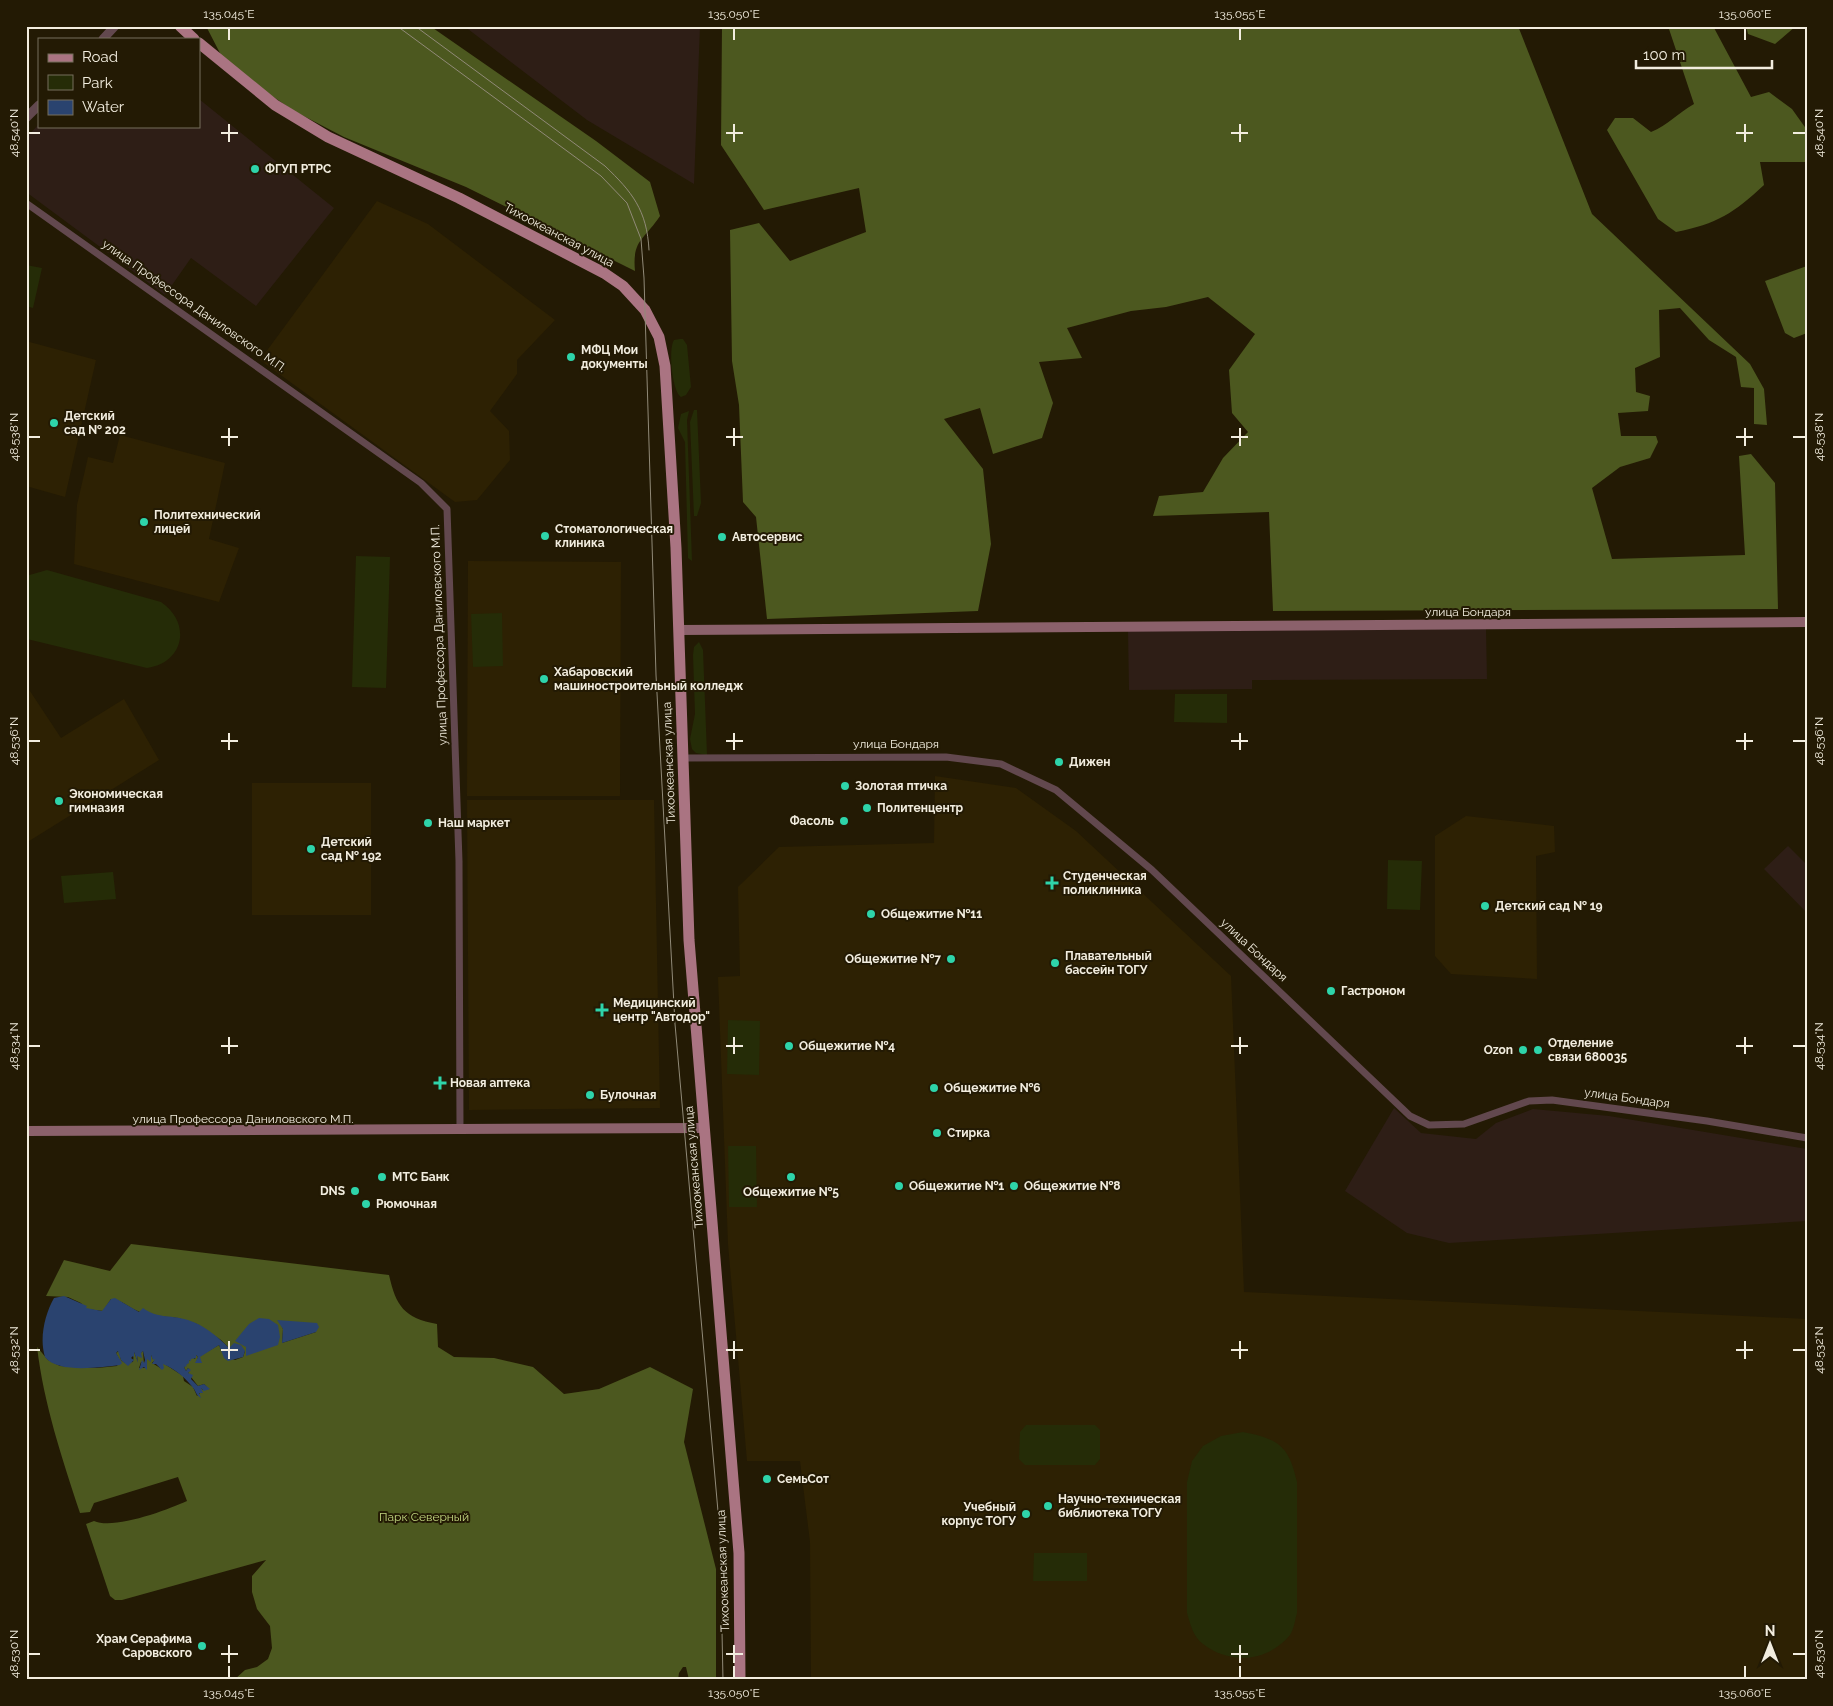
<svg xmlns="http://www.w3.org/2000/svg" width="1833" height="1706" font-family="Raleway,sans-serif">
<rect width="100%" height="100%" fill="#231a04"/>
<path fill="#2e1e16" d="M464 26H700L694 184 587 120Z
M199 99 334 208 256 306 191 258 165 295 26 192V138L39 124V126H199Z
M1486 629 1487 679 1252 680V689L1129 690 1128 631Z
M1788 846 1807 865V913L1764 869Z
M1394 1108 1421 1133 1476 1139 1496 1123 1533 1109 1609 1116 1807 1149V1221L1449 1243 1407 1233 1345 1191Z"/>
<path fill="#2d2103" d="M377 201 428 224 555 320 517 360V374L490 411 509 431 510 460 477 500 455 502 260 360Z
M26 341 96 360 65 497 26 486Z
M120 435 225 463 209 539 239 548 219 602 74 564 77 505 88 457 113 463Z
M468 561 621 562 620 796H467Z
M26 685 61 738 124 699 159 760 26 843Z
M935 776 1016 788 1076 831 1231 976 1244 1292 1807 1319V1680H811L810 1542 800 1461H747L728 1244 718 977 740 976 738 887 779 847 934 843Z
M252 783H371V915H252Z
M467 800H654L660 1108 469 1110Z
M1466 816 1554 826 1555 852 1536 856 1537 979 1451 974 1435 956V836Z"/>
<path fill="#252c07" d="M26 265 42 268 33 308 26 306Z
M680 339H683L687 345 691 387 686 395 681 397C672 391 668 349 674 340Z
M694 410H697L701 503 697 516H694L690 422Z
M689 411 687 420 692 561 688 558 685 442 678 428 681 414Z
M356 556 390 557 386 688 352 687Z
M47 570 161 602C192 623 184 663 147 668L27 639 26 576Z
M502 613 503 666 473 667 471 614Z
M699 642 703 650 707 755 696 753 692 749 690 739 695 714 693 655 694 647Z
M1175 694H1227V723L1174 722Z
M1388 860 1422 861 1420 910 1387 909Z
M113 872 116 899 64 903 61 876Z
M728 1020 760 1021 759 1075 727 1074Z
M728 1146H756L757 1207H729Z
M1026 1425H1095L1100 1430V1459L1095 1465H1025L1019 1459 1020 1432Z
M1243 1432C1279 1439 1289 1446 1297 1482V1613C1295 1620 1294 1629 1290 1635 1268 1662 1230 1665 1203 1644 1193 1637 1190 1623 1187 1613V1482L1192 1461 1203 1446 1221 1436Z
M1034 1553H1087V1581H1033Z"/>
<path fill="#4c581f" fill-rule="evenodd" d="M209 26H430L596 141 650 182 660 216C644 240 632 240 635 271L466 187 344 137 294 111 252 82 222 57 207 28Z
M722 26H1518L1592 214 1750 364 1764 389 1767 425 1754 424V388L1741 387 1736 357 1709 340 1680 308 1659 310 1660 357 1635 368 1636 392 1650 396 1648 411 1618 413 1621 436H1656L1658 442 1650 458 1620 467 1592 488 1612 559 1745 555 1739 456 1751 454 1775 483 1778 609 1273 611 1269 512 1153 516 1159 496 1203 492 1223 458 1248 432 1232 413 1229 370 1255 334 1208 297 1166 307 1131 311 1067 328 1082 358 1039 362 1053 403 1042 438 993 454 980 408 944 419 983 469 991 544 978 611 767 619 756 517 743 502 739 405 732 361 730 230 759 223 790 261 866 232 859 188 764 210 721 145Z
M1668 26H1713L1751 97 1769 92 1792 109 1807 130V162H1760L1764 185C1734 213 1717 224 1676 232L1658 219 1607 130 1615 118H1633L1651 132C1668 125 1678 113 1694 104Z
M1746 26H1796L1775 44 1748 34Z
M1807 266V333L1794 338 1785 333 1765 281Z
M131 1244 389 1275C396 1306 404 1318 437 1324L438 1347 454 1357 494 1358 533 1367 564 1394 599 1389 650 1367 693 1389 684 1442 716 1569V1680H689L686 1667H683L679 1673 678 1680H234L245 1670 257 1667 268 1659 272 1648 270 1626 257 1609 252 1592V1576L266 1560 122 1600H115L110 1596 86 1524 94 1521C114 1530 167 1510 187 1501L178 1477 94 1503 90 1512 80 1513C62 1458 44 1405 37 1347L48 1360 60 1366 97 1368 117 1366 120 1361 116 1353 119 1351 121 1360 125 1363 133 1362 134 1352 138 1362 137 1356 143 1351 144 1364 141 1362 139 1368H146L147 1357 151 1355 153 1359H156L152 1363 162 1369 163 1363 183 1376 184 1381 193 1387 197 1396 201 1392V1388L203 1390 207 1387 204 1384 198 1386 188 1373 190 1370 188 1368 186 1371 184 1367 192 1357 195 1359 196 1355 198 1357 196 1363 200 1362V1356L219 1345 224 1356 235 1360 243 1357 245 1351 229 1348 221 1340 197 1324 178 1318 157 1316 143 1310 140 1312C129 1308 123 1300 111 1299L103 1311 86 1309 81 1303 68 1297 46 1296 64 1260 110 1271ZM280 1322 316 1332 282 1343 283 1329Z"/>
<path fill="#2a436f" d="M64 1296 87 1306 86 1308 102 1311 111 1299 115 1298 139 1312 143 1308C159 1319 167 1314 188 1320 204 1325 217 1336 229 1348L234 1343 241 1345 245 1351 243 1357 228 1361 224 1358 219 1345 200 1357 202 1363H195L198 1357 196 1355V1358L191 1359V1361L189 1360V1363L186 1365 187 1366 184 1367 186 1371 188 1368 191 1370 188 1373 193 1375 191 1379 198 1386 204 1384 210 1389 204 1391 201 1388 203 1393H199L201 1398C196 1395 196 1392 194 1389 186 1378 175 1369 163 1364L164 1368 162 1370 156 1364H152L155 1359 153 1360 151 1355V1362L147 1359V1370L144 1367 139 1370 142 1360 144 1363 145 1360 143 1351 141 1353 142 1358 137 1356 138 1363 134 1352V1358L133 1356 131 1358 134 1360 128 1366 121 1360 118 1351 116 1353 122 1363 120 1365C101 1367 58 1374 45 1357 39 1338 45 1314 54 1298Z
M259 1318 269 1319 278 1325 280 1337 278 1345 246 1356V1347L235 1341 249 1324Z
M277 1320 317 1323 319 1327 316 1332 282 1343 283 1329Z"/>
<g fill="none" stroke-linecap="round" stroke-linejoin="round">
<path stroke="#62484e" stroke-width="7" d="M26 203 421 483 447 509 459 861 460 1130
M683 758 946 757 1001 764 1056 790 1152 870 1410 1116 1429 1125 1464 1124 1529 1101 1552 1100 1707 1121 1807 1138"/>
<path stroke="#62484e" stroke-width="9" d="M103 39 115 26
M26 118 39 105"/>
<path stroke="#8b616b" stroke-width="10" d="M679 630 1807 622
M26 1131 704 1128"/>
<path stroke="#aa7482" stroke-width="11" d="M180 26 194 39
M199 43 275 105 328 137 459 198 604 273 623 286 645 310 659 337 665 366 676 548 689 940 739 1553 740 1680"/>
<path stroke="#918a78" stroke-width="1" d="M397 26 601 176 627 203 641 239 644 278 656 675 675 1024 720 1534 723 1680
M415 26 605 166C632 192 647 210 649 250"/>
</g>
<path fill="none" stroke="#f2eddf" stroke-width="2" d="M229 28V40M734 28V40M1240 28V40M1745 28V40M229 124V142M734 124V142M1240 124V142M1745 124V142M28 133H40M221 133H238M726 133H743M1231 133H1248M1736 133H1753M1793 133H1806M229 428V446M734 428V446M1240 428V446M1745 428V446M28 437H40M221 437H238M726 437H743M1231 437H1248M1736 437H1753M1793 437H1806M229 733V750M734 733V750M1240 733V750M1745 733V750M28 741H40M221 741H238M726 741H743M1231 741H1248M1736 741H1753M1793 741H1806M229 1037V1054M734 1037V1054M1240 1037V1054M1745 1037V1054M28 1046H40M221 1046H238M726 1046H743M1231 1046H1248M1736 1046H1753M1793 1046H1806M229 1341V1359M734 1341V1359M1240 1341V1359M1745 1341V1359M28 1350H40M221 1350H238M726 1350H743M1231 1350H1248M1736 1350H1753M1793 1350H1806M229 1645V1663M734 1645V1663M1240 1645V1663M28 1654H40M221 1654H238M726 1654H743M1231 1654H1248M1793 1654H1806M229 1666V1678M734 1666V1678M1240 1666V1678M1745 1666V1678"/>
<g fill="#2ed4aa" stroke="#231a04" stroke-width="2">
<circle cx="255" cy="169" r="5"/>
<circle cx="571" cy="357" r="5"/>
<circle cx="54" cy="423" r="5"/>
<circle cx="144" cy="522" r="5"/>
<circle cx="545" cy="536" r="5"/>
<circle cx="722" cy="537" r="5"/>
<circle cx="544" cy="679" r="5"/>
<circle cx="1059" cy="762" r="5"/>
<circle cx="845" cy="786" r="5"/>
<circle cx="59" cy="801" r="5"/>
<circle cx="867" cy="808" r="5"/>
<circle cx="844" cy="821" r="5"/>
<circle cx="428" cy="823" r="5"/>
<circle cx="311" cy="849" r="5"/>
<path d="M1049.5 875.5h5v5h5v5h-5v5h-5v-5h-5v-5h5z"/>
<circle cx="1485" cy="906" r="5"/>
<circle cx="871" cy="914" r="5"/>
<circle cx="951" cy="959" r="5"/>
<circle cx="1055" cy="963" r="5"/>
<circle cx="1331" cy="991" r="5"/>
<path d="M599.5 1002.5h5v5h5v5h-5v5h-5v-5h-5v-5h5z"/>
<circle cx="789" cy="1046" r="5"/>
<circle cx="1523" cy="1050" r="5"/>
<circle cx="1538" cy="1050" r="5"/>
<path d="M437.5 1075.5h5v5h5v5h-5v5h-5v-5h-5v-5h5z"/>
<circle cx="934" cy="1088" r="5"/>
<circle cx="590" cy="1095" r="5"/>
<circle cx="937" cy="1133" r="5"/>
<circle cx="382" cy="1177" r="5"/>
<circle cx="791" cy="1177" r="5"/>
<circle cx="899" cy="1186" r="5"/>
<circle cx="1014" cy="1186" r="5"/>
<circle cx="355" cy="1191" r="5"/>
<circle cx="366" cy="1204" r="5"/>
<circle cx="767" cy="1479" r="5"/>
<circle cx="1048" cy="1506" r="5"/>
<circle cx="1026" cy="1514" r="5"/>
<circle cx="202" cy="1646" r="5"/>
</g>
<g text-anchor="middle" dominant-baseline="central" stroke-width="4" stroke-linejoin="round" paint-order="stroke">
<g font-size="12" font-weight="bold" fill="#f2eddf" stroke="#231a04" text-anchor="start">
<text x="265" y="169">ФГУП РТРС</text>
<text x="581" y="350">МФЦ Мои<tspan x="581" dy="14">документы</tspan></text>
<text x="64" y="416">Детский<tspan x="64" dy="14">сад № 202</tspan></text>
<text x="154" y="515">Политехнический<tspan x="154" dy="14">лицей</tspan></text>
<text x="555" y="529">Стоматологическая<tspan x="555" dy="14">клиника</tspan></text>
<text x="732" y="537">Автосервис</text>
<text x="554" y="672">Хабаровский<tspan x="554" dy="14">машиностроительный колледж</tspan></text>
<text x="1069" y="762">Дижен</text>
<text x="855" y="786">Золотая птичка</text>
<text x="69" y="794">Экономическая<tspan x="69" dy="14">гимназия</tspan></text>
<text x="877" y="808">Политенцентр</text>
<text x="834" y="821" text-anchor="end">Фасоль</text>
<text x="438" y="823">Наш маркет</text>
<text x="321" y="842">Детский<tspan x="321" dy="14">сад № 192</tspan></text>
<text x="1063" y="876">Студенческая<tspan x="1063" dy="14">поликлиника</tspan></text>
<text x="1495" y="906">Детский сад № 19</text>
<text x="881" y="914">Общежитие №11</text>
<text x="1065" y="956">Плавательный<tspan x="1065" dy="14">бассейн ТОГУ</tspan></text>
<text x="941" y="959" text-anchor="end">Общежитие №7</text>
<text x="1341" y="991">Гастроном</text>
<text x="613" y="1003">Медицинский<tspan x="613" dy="14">центр "Автодор"</tspan></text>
<text x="1548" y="1043">Отделение<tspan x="1548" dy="14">связи 680035</tspan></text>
<text x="799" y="1046">Общежитие №4</text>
<text x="1513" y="1050" text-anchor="end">Ozon</text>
<text x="450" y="1083">Новая аптека</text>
<text x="944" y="1088">Общежитие №6</text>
<text x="600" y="1095">Булочная</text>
<text x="947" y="1133">Стирка</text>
<text x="392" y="1177">МТС Банк</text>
<text x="909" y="1186">Общежитие №1</text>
<text x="1024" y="1186">Общежитие №8</text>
<text x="345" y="1191" text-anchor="end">DNS</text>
<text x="791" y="1192" text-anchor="middle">Общежитие №5</text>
<text x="376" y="1204">Рюмочная</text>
<text x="777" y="1479">СемьСот</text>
<text x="1058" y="1499">Научно-техническая<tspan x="1058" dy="14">библиотека ТОГУ</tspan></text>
<text x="1016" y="1507" text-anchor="end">Учебный<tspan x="1016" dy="14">корпус ТОГУ</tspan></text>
<text x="192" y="1639" text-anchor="end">Храм Серафима<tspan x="192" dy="14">Саровского</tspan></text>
</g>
<g font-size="12" fill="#f2eddf" stroke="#231a04">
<text transform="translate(559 235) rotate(28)">Тихоокеанская улица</text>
<text transform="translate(194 306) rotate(35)">улица Профессора Даниловского М.П.</text>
<text x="1468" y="612">улица Бондаря</text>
<text transform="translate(439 635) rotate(-92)">улица Профессора Даниловского М.П.</text>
<text x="896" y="744">улица Бондаря</text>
<text transform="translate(669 763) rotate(-92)">Тихоокеанская улица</text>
<text transform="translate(1254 950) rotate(43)">улица Бондаря</text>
<text transform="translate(1627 1098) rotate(8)">улица Бондаря</text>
<text x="243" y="1119">улица Профессора Даниловского М.П.</text>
<text transform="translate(694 1167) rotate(-95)">Тихоокеанская улица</text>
<text transform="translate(723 1571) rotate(-92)">Тихоокеанская улица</text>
</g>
<g font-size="12" fill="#c3d781" stroke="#231a04">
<text x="424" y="1517">Парк Северный</text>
</g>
</g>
<rect width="1833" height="1706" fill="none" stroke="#231a04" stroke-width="55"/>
<rect x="38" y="38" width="162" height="90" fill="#231a04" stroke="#766e5c"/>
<rect x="48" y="54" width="25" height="8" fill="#aa7482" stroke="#766e5c"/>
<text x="82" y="62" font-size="15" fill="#f2eddf">Road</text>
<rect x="48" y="75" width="25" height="15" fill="#252c07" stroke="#766e5c"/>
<text x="82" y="88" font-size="15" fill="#f2eddf">Park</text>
<rect x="48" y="100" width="25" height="15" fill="#2a436f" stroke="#766e5c"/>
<text x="82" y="112" font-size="15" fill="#f2eddf">Water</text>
<g transform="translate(1770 1644)" stroke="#231a04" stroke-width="4" paint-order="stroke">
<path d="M0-4L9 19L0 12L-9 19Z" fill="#f2eddf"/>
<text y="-8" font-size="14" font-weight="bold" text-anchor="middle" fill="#f2eddf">N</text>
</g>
<path d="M1636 60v8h136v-8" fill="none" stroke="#f2eddf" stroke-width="2.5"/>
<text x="1643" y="60" font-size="15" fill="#f2eddf" stroke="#231a04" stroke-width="4" paint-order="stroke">100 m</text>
<rect x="28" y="28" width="1778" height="1650" fill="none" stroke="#f2eddf" stroke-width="2"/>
<g font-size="12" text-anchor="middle" fill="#f2eddf">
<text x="229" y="18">135.045°E</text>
<text x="734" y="18">135.050°E</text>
<text x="1240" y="18">135.055°E</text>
<text x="1745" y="18">135.060°E</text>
<text transform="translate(14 133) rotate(-90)" y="4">48.540°N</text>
<text transform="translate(1819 133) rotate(-90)" y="4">48.540°N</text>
<text transform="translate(14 437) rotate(-90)" y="4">48.538°N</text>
<text transform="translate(1819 437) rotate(-90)" y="4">48.538°N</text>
<text transform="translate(14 741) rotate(-90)" y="4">48.536°N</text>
<text transform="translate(1819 741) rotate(-90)" y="4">48.536°N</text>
<text transform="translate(14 1046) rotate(-90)" y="4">48.534°N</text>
<text transform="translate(1819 1046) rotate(-90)" y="4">48.534°N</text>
<text transform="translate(14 1350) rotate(-90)" y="4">48.532°N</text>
<text transform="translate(1819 1350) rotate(-90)" y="4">48.532°N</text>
<text transform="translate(14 1654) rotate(-90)" y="4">48.530°N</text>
<text transform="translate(1819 1654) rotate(-90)" y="4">48.530°N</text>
<text x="229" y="1697">135.045°E</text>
<text x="734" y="1697">135.050°E</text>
<text x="1240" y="1697">135.055°E</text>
<text x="1745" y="1697">135.060°E</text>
</g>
</svg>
